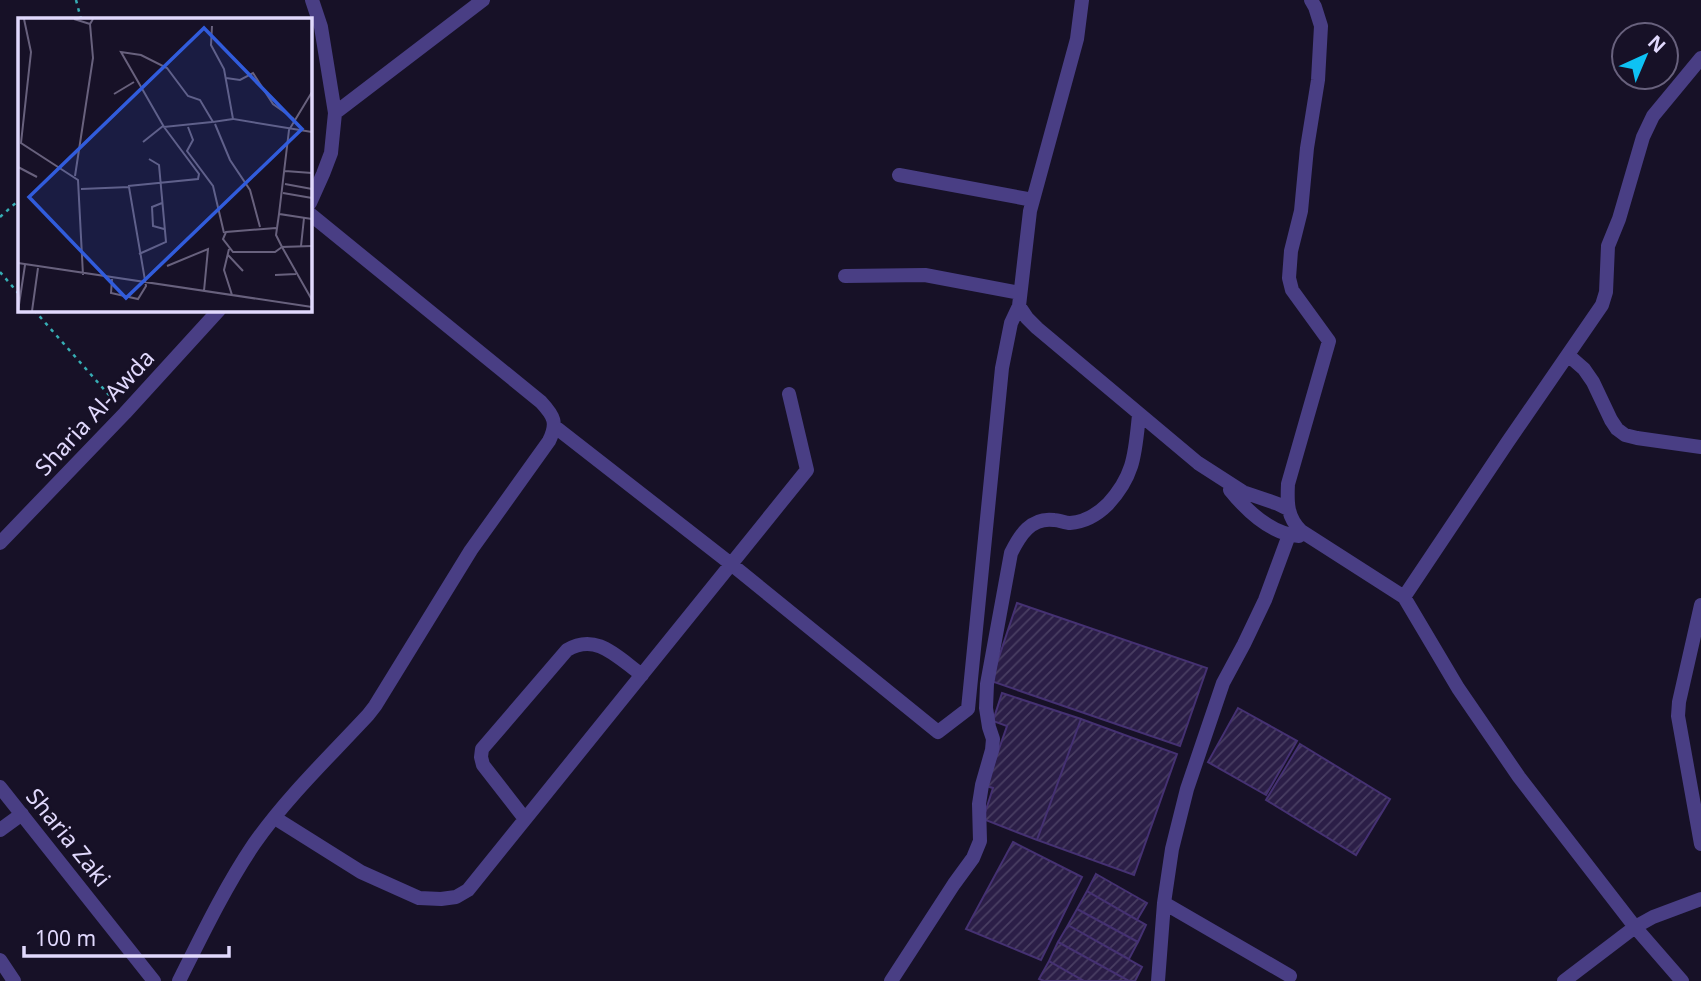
<svg xmlns="http://www.w3.org/2000/svg" width="1701" height="981" font-family="'Noto Sans',sans-serif">
<defs>
<pattern id="building-hatch" width="6" height="6" patternUnits="userSpaceOnUse" patternTransform="scale(1.75)"><rect width="6" height="6" fill="#2b1e47"/><path d="M-1 1l2-2M0 6l6-6M5 7l2-2" fill="none" stroke="#493e62"/></pattern>
</defs>
<rect width="100%" height="100%" fill="#171127"/>
<path fill="url(#building-hatch)" stroke="#453172" stroke-width="2" d="M1017 603 1207 668 1180 746 991 681Z
M1002 693 1081 719 1037 840 983 819 993 788 986 786 1007 726 993 721Z
M1238 708 1297 741 1266 795 1208 762Z
M1081 719 1177 754 1134 875 1037 840Z
M1300 744 1390 799 1356 855 1266 800Z
M1013 842 1082 877 1041 960 966 929Z
M1096 874 1147 903 1137 920 1087 891Z
M1087 891 1146 925 1138 942 1077 909Z
M1077 909 1138 942 1129 959 1068 925Z
M1068 925 1142 967 1135 981H1129L1058 942Z
M1058 942 1129 981H1084L1049 961Z
M1049 961 1084 981H1044L1039 979Z"/>
<g fill="none" stroke-linecap="round" stroke-linejoin="round">
<path stroke="#36adb4" stroke-width="2.5" stroke-dasharray="3.5 5" stroke-linecap="butt" d="M76 0 81 19
M0 217 19 200
M0 272 19 294
M34 310 116 403"/>
<path stroke="#493e84" stroke-width="14" d="M1082 0 1077 39 1030 211 1019 306 1027 318 1037 328 1198 463 1243 492 1278 504 1288 509
M1311 0 1315 7 1321 26 1318 80 1307 148 1301 211 1291 251 1289 278 1292 290 1329 341 1288 484C1287 503 1287 517 1301 531L1404 597
M335 113 483 0
M899 175 1033 200
M310 203 323 174 331 153 335 113 321 27 312 0
M845 276 925 275 1020 293
M1568 355 1584 369 1593 382 1611 420 1617 429 1625 435 1637 438 1701 447
M554 426 731 564 938 732 968 709 1002 368 1011 323 1019 306
M1230 490C1247 511 1271 534 1299 536
M0 543 125 413 219 310
M1701 605 1679 702 1678 716 1701 844
M0 787 154 981
M275 818 361 872 419 898 441 899 456 897 468 890 807 470 789 394
M525 819 483 765 481 757 482 749 567 650C597 632 618 658 642 675
M0 830 22 814
M1164 903 1290 976
M0 960 14 981
M179 981C202 935 225 887 254 844 287 797 329 757 368 715L375 706 471 550 549 441C558 423 554 416 541 402L310 214
M891 981 954 884 973 858 980 841 979 804 982 785 992 750 993 739 989 727 986 708 987 684 1011 553C1020 535 1031 517 1054 520 1059 520 1065 523 1070 523 1084 522 1098 514 1108 504 1135 475 1135 452 1139 415
M1158 981 1164 903 1172 849 1187 789 1223 683 1244 644 1265 600 1289 535
M1564 981 1635 927 1653 917 1701 899
M1682 981 1635 927 1519 777 1458 688 1404 597 1507 443 1602 305 1606 292 1608 246 1619 219 1643 137 1653 116 1701 58"/>
</g>
<g text-anchor="middle" dominant-baseline="central" stroke-width="5" stroke-linejoin="round" paint-order="stroke">
<g font-size="23" fill="#e1d9fd" stroke="#171127">
<text transform="translate(94 412) rotate(-47)">Sharia Al-Awda</text>
<text transform="translate(69 837) rotate(51)">Sharia Zaki</text>
</g>
</g>
<g transform="translate(18 18)">
<rect width="294" height="294" fill="#171127"/>
<path fill="none" stroke="#68617d" stroke-width="2" d="M6 1 13 34 3 125 60 162 65 257M56 1 72 6 75 1M194 8 193 27 206 51 215 101 294 114M208 60 222 62 235 55 255 86 276 101M96 76 116 64M194 104 146 109 103 34 123 37 149 50 170 78 182 82 195 104 215 101M197 106 212 142 232 172 242 209M170 109 175 122 169 133 195 168 206 215M125 124 145 108M0 149 19 159M267 153 294 155M57 158 75 40 72 6M267 166 294 171M110 168 180 161 181 156 146 109M63 171 111 169 128 268 120 281 93 275 94 261M265 175 294 180M144 185 134 189 135 208 146 211M261 196 271 112 294 74M258 210 208 214 205 221 215 234H257L264 229 258 217 261 196 294 201M283 228 286 200M294 228 264 229 294 282M211 231 206 252 214 277M121 236 148 224 141 147 131 141M210 237 225 253M0 245 294 289M149 248 190 231 186 273M257 257 278 256M0 293 7 247M14 293 20 250"/>
<path fill="#315cdc" fill-opacity="0.15" stroke="#315cdc" stroke-width="3.5" d="M186 10 284 111 108 280 11 179Z"/>
<rect width="294" height="294" fill="none" stroke="#e1d9fd" stroke-width="3.5"/>
</g>
<g transform="translate(1645 56) rotate(44)"><circle r="33" fill="#171127" stroke="#68617d" stroke-width="2"/>
<path d="M0-5L12 26L0 18L-12 26Z" fill="#0ec2f4"/>
<text y="-10" font-size="19" font-weight="bold" text-anchor="middle" fill="#e1d9fd">N</text>
</g>
<path d="M24 946v10h205v-10" fill="none" stroke="#e1d9fd" stroke-width="3.5"/>
<text x="35" y="946" font-size="21" fill="#e1d9fd" stroke="#171127" stroke-width="5" paint-order="stroke">100 m</text>
</svg>
